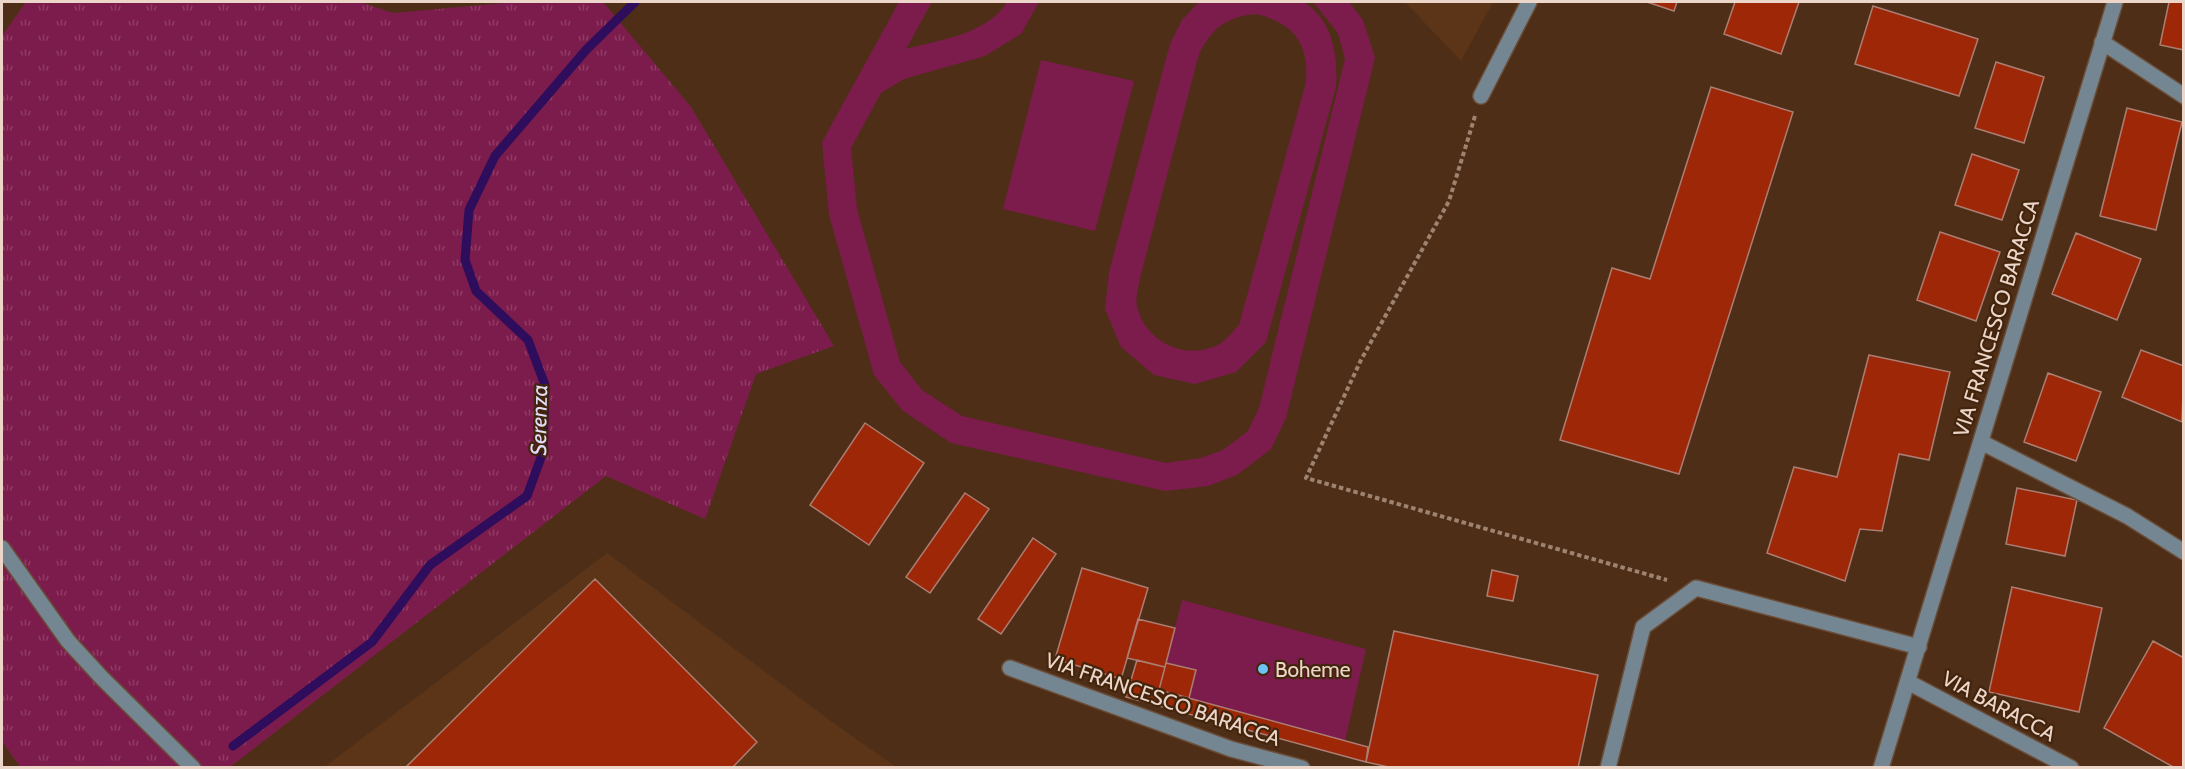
<svg xmlns="http://www.w3.org/2000/svg" width="2185" height="769" font-family="Cabin,sans-serif">
<defs>
<pattern id="grass-tufts" width="24" height="20" patternUnits="userSpaceOnUse" patternTransform="scale(1.5)"><rect width="24" height="20" fill="#7c1c4d"/><path d="M3 7l-1-3M5 7V3M7 7l1-3M15 17l-1-3M17 17v-4M19 17l1-3" fill="none" stroke="#8f3c65"/></pattern>
</defs>
<rect width="100%" height="100%" fill="#4e2e17"/>
<path fill="#5c3518" d="M1405 2H1493L1461 61Z
M607 553 828 719 896 767 323 768Z"/>
<path fill="url(#grass-tufts)" d="M26 2H360L393 13 515 2H603L691 107 834 346 756 374 705 519 606 476 230 767H20L2 741V36Z"/>
<path fill="#7c1c4d" fill-rule="evenodd" d="M899 2H932L906 49C940 40 988 34 1007 2H1039L1021 34 985 56 904 79 881 93 851 148 857 209 900 362 922 390 962 416 1166 463 1201 458 1223 450 1248 431 1259 408 1345 59 1338 33 1313 2H1349L1363 20 1375 58 1286 418 1271 449 1237 475 1208 486 1165 491 951 443 903 411 874 375 829 215 822 142Z
M1199 2H1304C1333 21 1338 55 1336 87L1266 342 1236 372 1195 384 1154 375 1121 347 1105 309 1109 272 1170 44 1182 20ZM1257 14C1294 24 1309 43 1306 82L1239 325C1233 331 1226 341 1218 345 1185 361 1145 342 1137 306 1135 298 1139 286 1140 278L1199 54C1212 28 1227 16 1257 14Z
M1041 60 1134 81 1095 231 1003 209Z
M1182 600 1366 649 1345 741 1159 690Z"/>
<g fill="none" stroke-linecap="round" stroke-linejoin="round">
<path stroke="#2d0d5c" stroke-width="9" d="M233 746 372 642 430 565 527 496 543 452 545 385 528 340 476 291 465 260 469 210 495 156 586 50 635 2"/>
</g>
<path fill="#9d2707" stroke="#ac7e73" stroke-width="1.5" d="M1647 2H1677L1674 11Z
M1735 2H1799L1781 54 1724 34Z
M2169 2H2184V50L2160 45Z
M1873 6 1978 39 1959 96 1855 64Z
M1996 62 2044 77 2024 143 1975 128Z
M1711 87 1793 112 1679 474 1560 440 1612 268 1650 279Z
M2127 108 2182 122 2156 230 2100 216Z
M1972 154 2019 170 2002 220 1955 205Z
M1940 232 2000 252 1976 321 1917 300Z
M2076 233 2141 259 2117 320 2052 294Z
M2141 350 2184 366 2182 422 2122 397Z
M1869 355 1950 372 1929 460 1899 454 1882 531 1860 529 1845 581 1767 553 1794 467 1837 477Z
M2048 373 2101 392 2076 461 2024 442Z
M865 423 924 463 869 545 810 505Z
M2017 488 2077 500 2065 556 2006 544Z
M965 493 989 509 930 593 906 577Z
M1033 538 1056 554 1001 634 978 619Z
M1082 568 1148 588 1121 679 1055 659Z
M1492 570 1518 576 1513 601 1487 596Z
M595 579 757 742 732 768H405Z
M2012 587 2102 608 2079 712 1989 692Z
M1138 619 1175 628 1165 667 1127 658Z
M1394 631 1598 675 1578 768H1393L1366 762Z
M2153 641 2184 658V768H2175L2104 728Z
M1137 660 1165 667 1159 690 1368 747 1366 762 1126 697Z
M1166 663 1196 670 1189 698 1159 690Z"/>
<g fill="none" stroke-linecap="round" stroke-linejoin="round">
<defs>
<path id="minor" d="M2102 42 2184 96
M1481 96 1529 2
M1981 442 2127 516 2184 552
M2 548 68 641 102 678 193 768
M1010 668 1231 749 1302 768
M1908 682 2071 768
M1608 768 1643 627 1696 588 1919 647
M1881 768 2115 2"/>
</defs>
<use href="#minor" stroke="#6a4c37" stroke-width="18"/>
<path stroke="#9e8371" stroke-width="4" stroke-dasharray="4.5 3" stroke-linecap="butt" d="M1475 116 1449 201 1361 360 1306 478 1667 580"/>
<use href="#minor" stroke="#748691" stroke-width="15"/>
</g>
<circle fill="#6cc3f2" stroke="#43240c" stroke-width="2" cx="1263" cy="669" r="6"/>
<g text-anchor="middle" dominant-baseline="central" stroke-width="4.5" stroke-linejoin="round" paint-order="stroke">
<g font-size="21" fill="#ecd6c9" stroke="#43240c">
<text transform="translate(1996 318) rotate(-73)">VIA FRANCESCO BARACCA</text>
<text transform="translate(1163 699) rotate(19)">VIA FRANCESCO BARACCA</text>
<text transform="translate(1999 706) rotate(28)">VIA BARACCA</text>
</g>
<g font-size="21" fill="#ecd6c9" stroke="#43240c" text-anchor="start">
<text x="1275" y="669">Boheme</text>
</g>
<g font-size="22" font-style="italic" fill="#e2ddf8" stroke="#43240c">
<text transform="translate(539 420) rotate(-89)">Serenza</text>
</g>
</g>
<rect width="2185" height="769" fill="none" stroke="#ecd6c9" stroke-width="6"/>
</svg>
